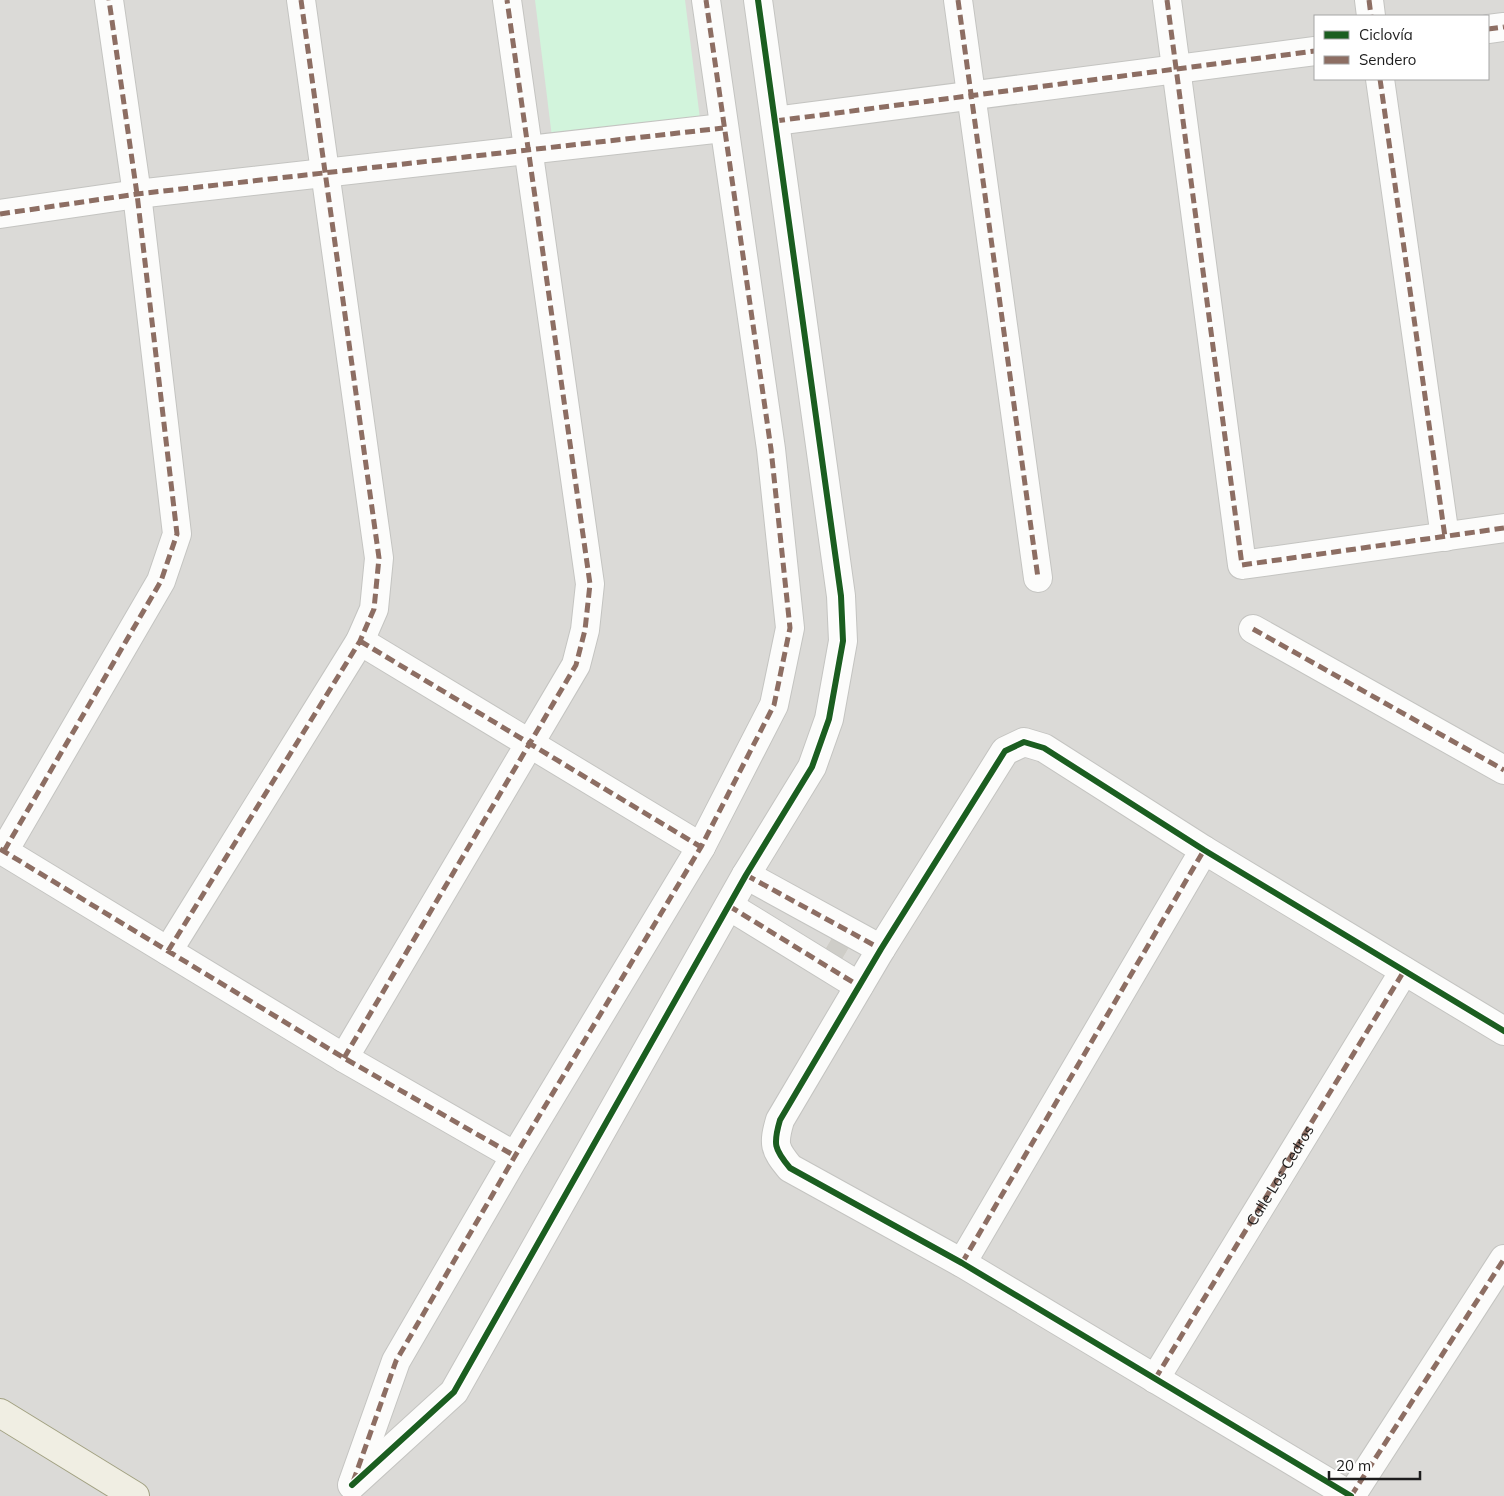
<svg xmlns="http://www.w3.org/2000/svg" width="1504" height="1496" font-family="Mulish,sans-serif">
<rect width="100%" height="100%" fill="#ecebe5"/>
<path fill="#dbdad7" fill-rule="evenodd" d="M0 0H1504V1496H0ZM1315 16H1488V79H1315Z"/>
<path fill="#d2f4dc" d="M535 0H685L700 119 552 137Z"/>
<path fill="#cecdc8" stroke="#cfcdc6" d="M832 939 848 948 839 963 823 954Z"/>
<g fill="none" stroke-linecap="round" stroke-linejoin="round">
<defs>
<g id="minor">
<path d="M958 0 1038 578"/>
<path d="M1167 0 1242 565 1504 528"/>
<path d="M1369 0 1371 16"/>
<path d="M1488 29 1504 27"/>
<path d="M1380 79 1445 537"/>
<path d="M775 121 1315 51"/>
<path d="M0 214 137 194 723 128"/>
<path d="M1253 629 1504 770"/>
<path d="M360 641 701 847"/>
<path d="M0 849 344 1058 515 1156"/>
<path d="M4 851 161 581 177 534 137 194 109 0"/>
<path d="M746 875 881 949"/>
<path d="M729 906 859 986"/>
<path d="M168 951 360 641 374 609 379 558 301 0"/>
<path d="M344 1058 576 665 585 630 590 584 507 0"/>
<path d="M962 1263 1204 850"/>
<path id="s1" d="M1155 1379 1404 971"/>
<path d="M353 1482 396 1361 515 1156 701 847 774 705 790 628 771 449 706 0"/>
<path d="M352 1485 454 1392 746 875 812 767 829 719 843 641 841 596 758 0"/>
<path d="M1351 1496 962 1263 790 1168C774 1149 773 1144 780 1120L881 949 1005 751 1024 742 1044 748 1204 850 1504 1031"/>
<path d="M1351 1496 1504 1259"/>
</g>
<path id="major" d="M0 1413 135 1496"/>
</defs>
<use href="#minor" stroke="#c4c4c1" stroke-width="30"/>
<use href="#major" stroke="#a2a182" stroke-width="30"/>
<use href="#minor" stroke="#fcfcfb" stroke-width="28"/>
<use href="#major" stroke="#f0eee3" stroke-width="28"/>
<path stroke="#8d6e63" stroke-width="5" stroke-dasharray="10 5" stroke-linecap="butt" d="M958 0 1038 578
M1167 0 1242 565 1504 528
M1369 0 1371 16
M1488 29 1504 27
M1380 79 1445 537
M775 121 1315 51
M0 214 137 194 723 128
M1253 629 1504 770
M360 641 701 847
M0 849 344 1058 515 1156
M4 851 161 581 177 534 137 194 109 0
M746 875 881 949
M729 906 859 986
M168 951 360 641 374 609 379 558 301 0
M344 1058 576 665 585 630 590 584 507 0
M962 1263 1204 850
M1155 1379 1404 971
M353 1482 396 1361 515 1156 701 847 774 705 790 628 771 449 706 0
M1351 1496 1504 1259"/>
<defs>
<path id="cycleway" d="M352 1485 454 1392 746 875 812 767 829 719 843 641 841 596 758 0
M1351 1496 962 1263 790 1168C774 1149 773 1144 780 1120L881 949 1005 751 1024 742 1044 748 1204 850 1504 1031"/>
</defs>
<use href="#cycleway" stroke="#fff" stroke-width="9"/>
<use href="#cycleway" stroke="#1b5e20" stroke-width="6"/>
</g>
<g text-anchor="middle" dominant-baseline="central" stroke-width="4" stroke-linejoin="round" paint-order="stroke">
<g font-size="15" fill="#1d1d1d" stroke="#fff">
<text stroke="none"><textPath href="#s1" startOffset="239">Calle Los Cedros</textPath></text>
</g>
</g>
<rect x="1314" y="15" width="175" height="65" fill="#ffffff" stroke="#a5a5a5"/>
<rect x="1324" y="31" width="25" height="8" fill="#1b5e20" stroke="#a5a5a5"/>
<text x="1359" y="40" font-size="15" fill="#1d1d1d">Ciclovía</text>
<rect x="1324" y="56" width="25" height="8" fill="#8d6e63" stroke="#a5a5a5"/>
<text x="1359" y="65" font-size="15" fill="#1d1d1d">Sendero</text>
<path d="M1329 1471v8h91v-8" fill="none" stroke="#1d1d1d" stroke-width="2.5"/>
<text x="1336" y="1471" font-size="15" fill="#1d1d1d" stroke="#ffffff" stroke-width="4" paint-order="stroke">20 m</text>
</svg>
